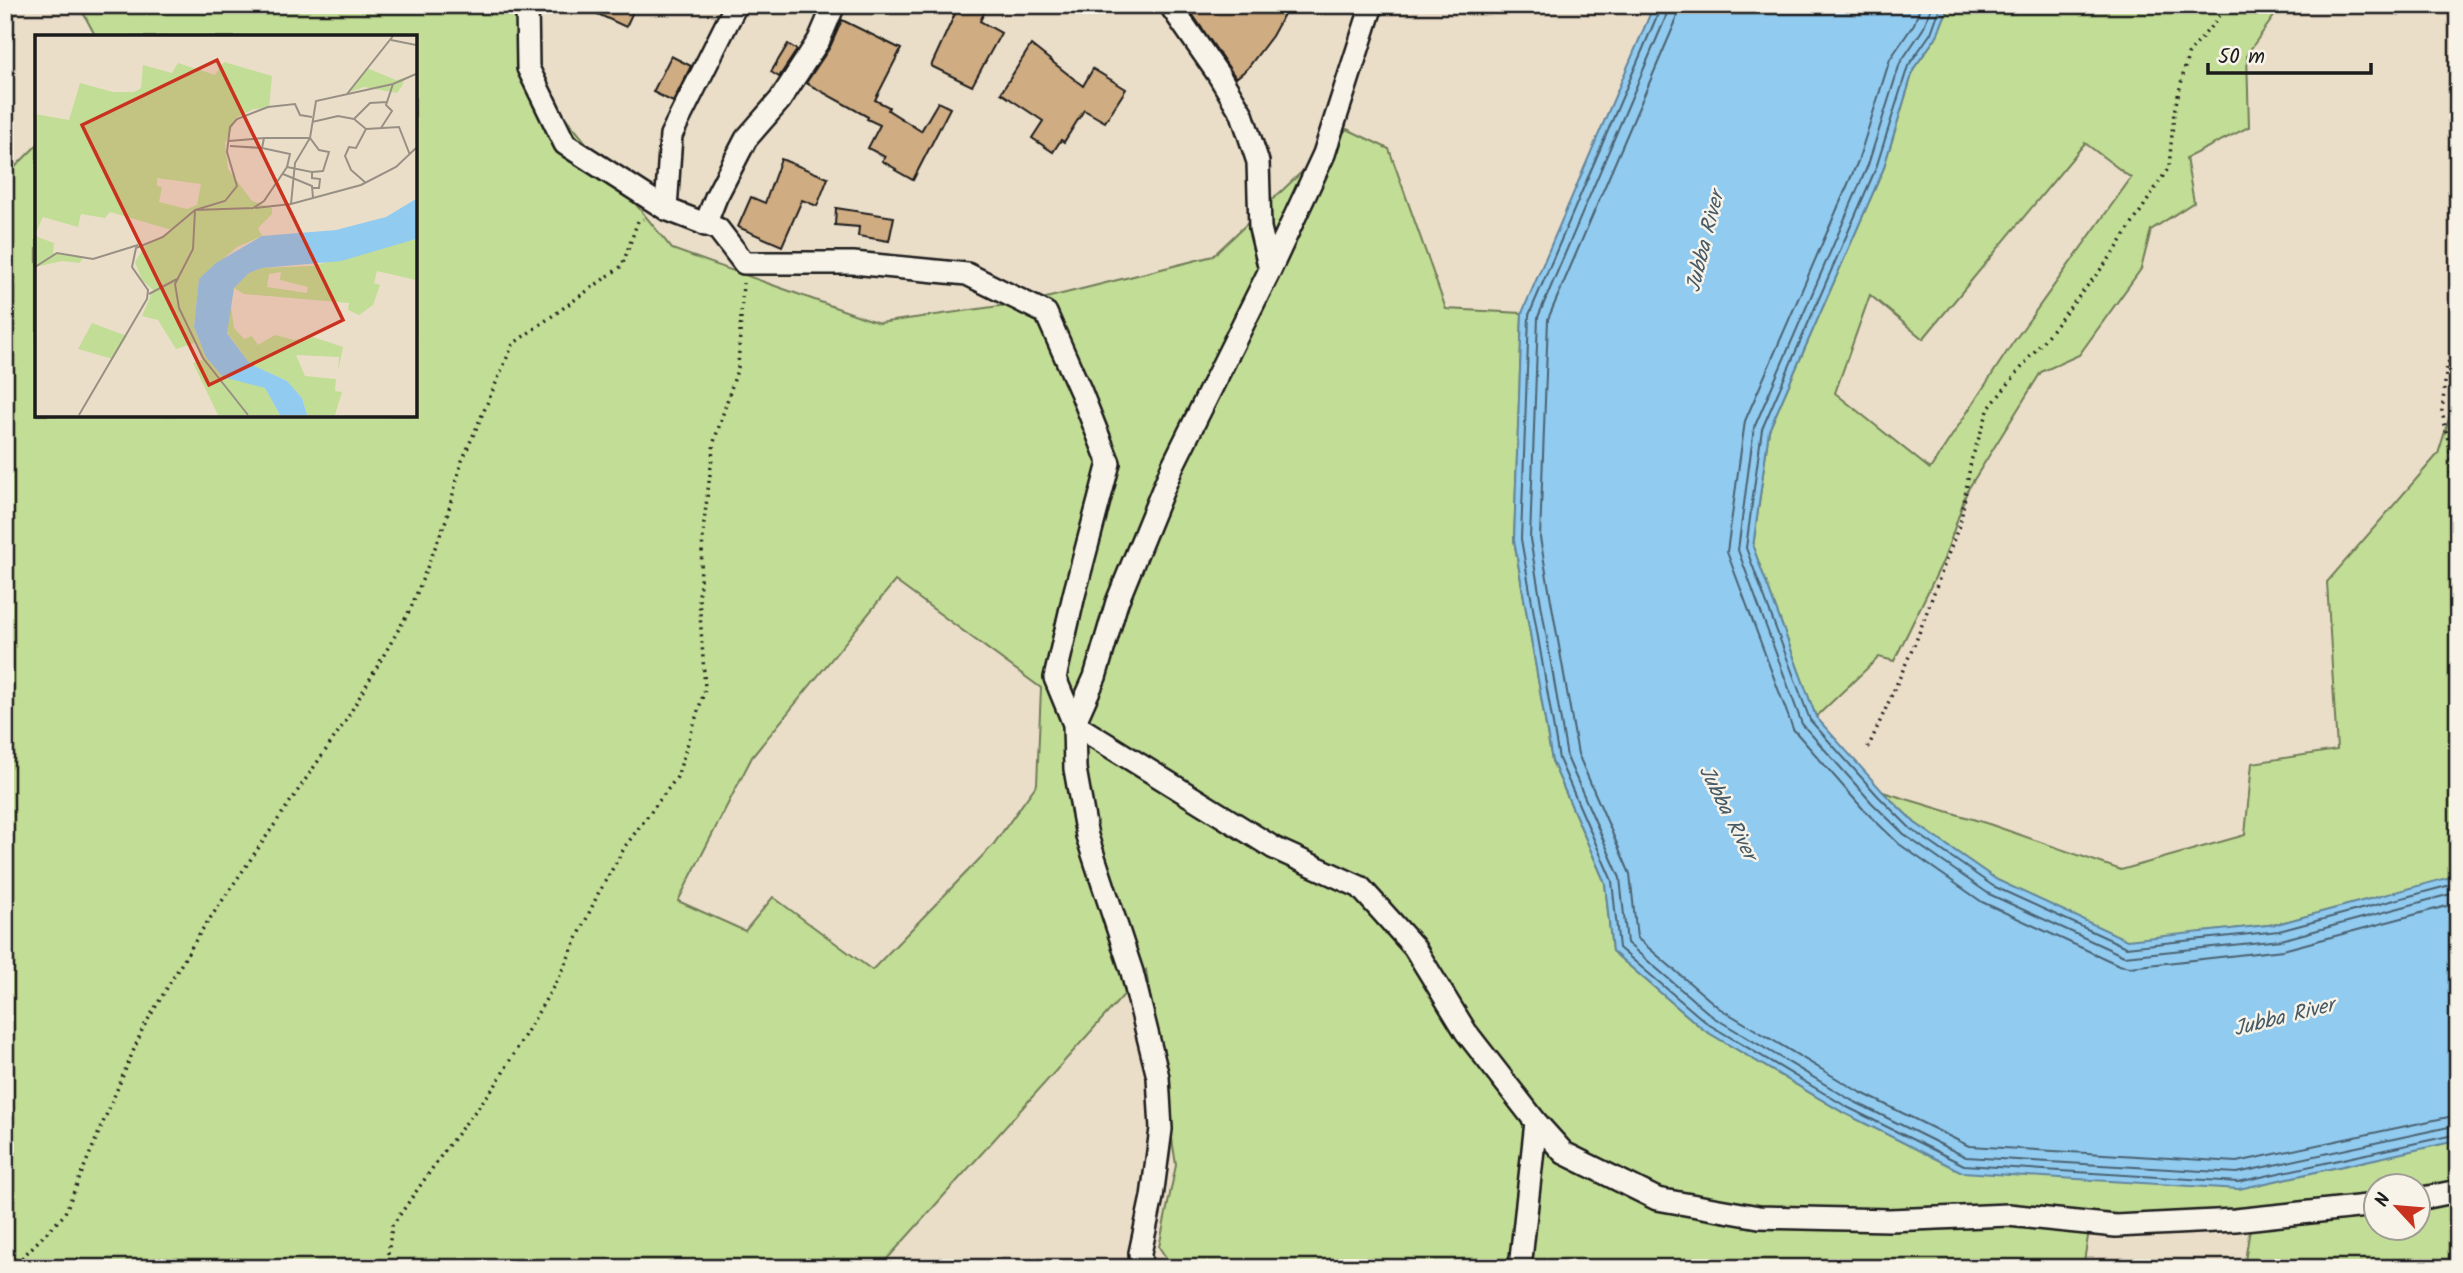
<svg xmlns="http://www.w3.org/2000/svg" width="2463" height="1273" font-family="Kalam,sans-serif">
<rect width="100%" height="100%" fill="#ebdec9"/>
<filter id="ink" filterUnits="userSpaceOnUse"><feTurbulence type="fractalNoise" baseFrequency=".0143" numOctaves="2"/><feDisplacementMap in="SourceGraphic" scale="14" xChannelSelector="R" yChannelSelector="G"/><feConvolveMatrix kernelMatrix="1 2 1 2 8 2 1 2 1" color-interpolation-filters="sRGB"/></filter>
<g filter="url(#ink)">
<path fill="#c2dd95" stroke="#6f7c58" stroke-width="2" fill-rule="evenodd" d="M79 5H517L518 59 672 249 879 323 1034 301 1213 256 1347 129 1389 149 1446 309 1522 313 1514 540 1552 761 1605 883 1612 951 1704 1030 1844 1113 2456 1141 2458 1139V1268H2244L2251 1221 2090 1224 2083 1268H1173L1159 1247 1176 1165 1146 970 879 1268H5V177L37 145V415H415V37H96ZM895 581 1041 688 1037 784 993 845 872 970 773 897 745 931 678 901 752 757ZM2376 1186H2418V1228H2376Z
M1949 5H2282L2247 54 2249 127 2186 158 2194 202 2151 230 2141 269 2079 355 2041 372 1967 491 1944 559 1894 661 1879 657 1816 717 1753 547 1769 430 1883 170 1914 68 1937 36ZM2085 143 2131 178 2012 344 1930 469 1835 393 1870 295 1923 339Z
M2458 390 2456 876 2277 924 2127 941 1997 880 1915 823 1883 792 1989 824 2121 870 2245 835 2252 763 2337 750 2327 582 2438 454Z"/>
<path fill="#91cbf0" stroke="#62859b" stroke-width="2" d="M1654 5H1949L1937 36 1914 68 1883 170 1769 430 1753 547 1816 717 1883 792 1915 823 1997 880 2127 940 2277 924 2458 875V1139L2456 1141 2239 1189 1962 1172 1844 1113 1704 1030 1612 951 1605 883 1552 761 1514 540 1522 313Z"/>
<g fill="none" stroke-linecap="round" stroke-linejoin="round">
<path stroke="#4b6271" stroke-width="2" d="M1660 5 1657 16 1529 315 1521 539 1559 759 1612 881 1619 948 1708 1024 1847 1107 1964 1165 2238 1182 2458 1134
M1669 5 1665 19 1538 317 1530 539 1567 757 1620 878 1627 943 1713 1017 1851 1100 1966 1157 2237 1173 2458 1125
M1679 5 1675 23 1548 319 1540 538 1578 754 1630 874 1637 938 1719 1008 1856 1090 1969 1146 2237 1162 2458 1115
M1921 5 1914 24 1890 59 1858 161 1745 421 1727 552 1793 729 1864 810 1899 844 1982 902 2119 965 2130 967 2283 950 2458 903
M1932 5 1923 29 1900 63 1868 165 1754 428 1738 550 1802 724 1872 803 1906 836 1989 894 2124 956 2281 940 2458 892
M1941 5 1931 33 1908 66 1876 168 1762 429 1746 548 1810 720 1878 796 1911 829 1993 886 2126 947 2279 931 2458 883"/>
</g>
<path fill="#cfac82" stroke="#1c1c1c" stroke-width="2" d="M578 5H636L626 27Z
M959 5H988L980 21 1001 33 972 86 931 66Z
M1186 5H1289L1272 36 1247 69 1236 78Z
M842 20 901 49 875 100 889 107 888 110 921 131 938 102 950 108 913 180 895 170 896 169 882 161 885 157 868 148 880 125 867 119 868 117 806 83 830 47Z
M788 44 797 50 779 77 771 72Z
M1031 45 1083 86 1093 69 1126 89 1105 122 1084 110 1064 142 1061 140 1053 152 1032 138 1043 121 1001 93Z
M671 56 691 66 673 102 653 92Z
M781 159 828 178 817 206 802 200 782 246 738 227 751 197 765 203Z
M836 208 894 217 889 241 858 236 859 227 835 225Z"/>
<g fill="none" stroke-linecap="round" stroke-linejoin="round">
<defs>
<path id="minor" d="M527 5 528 68 565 144 666 209 718 229 744 263H853L967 274 1046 313 1081 392 1109 463 1074 595 1055 678 1074 724 1274 848 1360 887 1414 947 1466 1032 1536 1122 1564 1153 1657 1199 1759 1217 1890 1220 2008 1215 2116 1226 2235 1220 2376 1205
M666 209 671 135 736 5
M705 225 716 197 746 139 780 100 819 40 834 5
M1270 270 1324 154 1372 5
M2418 1199 2458 1191
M1141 1268 1140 1253 1152 1197 1161 1129 1158 1077 1132 972 1087 836 1075 769 1074 724 1095 677 1117 602 1173 465 1270 270 1260 228 1258 162 1242 114 1218 74 1170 5
M1520 1268 1536 1122"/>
</defs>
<use href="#minor" stroke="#1c1c1c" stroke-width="26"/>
<path stroke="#1c1c1c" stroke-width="3.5" stroke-dasharray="2 5" stroke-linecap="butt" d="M2458 351 2447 364 2442 411 2450 450 2454 562 2458 583
M1868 748 1916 641 1961 520 1971 461 1989 408 2113 254 2169 167 2174 112 2188 55 2228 5
M12 1268 64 1215 143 1028 200 933 345 722 411 608 446 520 462 461 513 344 622 266 638 221 643 219
M386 1268 392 1226 450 1143 495 1086 559 977 598 894 626 845 677 777 705 689 699 598 704 522 714 442 738 367 743 283"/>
<use href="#minor" stroke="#f7f3e8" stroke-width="21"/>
</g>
</g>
<g text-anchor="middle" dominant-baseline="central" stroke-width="5" stroke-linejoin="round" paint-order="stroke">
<g font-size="21" font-style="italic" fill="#455966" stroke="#f7f3e8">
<text transform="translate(1706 242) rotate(-76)">Jubba River</text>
<text transform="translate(1727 813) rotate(63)">Jubba River</text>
<text transform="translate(2284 1018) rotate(-14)">Jubba River</text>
</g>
</g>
<g transform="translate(35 35)">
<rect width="382" height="382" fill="#ebdec9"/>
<path d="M189 27 237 41 234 73 219 74 202 82 190 108 193 134 217 166 237 173V179L223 193 227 201 202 212 164 244 159 292 171 322 230 353 245 380H183L158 328 168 325 160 308 141 314 123 285 107 281 118 255 107 245 100 227 110 211 137 195 75 177 70 183 46 179 43 192 8 182 0 200V79L34 85 45 48 78 57H99L106 53 108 30 137 38 143 28 180 40ZM122 143 166 149 162 170 152 174 124 167 127 152 122 151ZM332 33 361 45 370 43 367 51 362 58 329 52 312 58ZM0 201 19 208 18 218 48 222 45 228 27 226 0 232ZM381 204V245L342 236 339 248 345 250 338 270 324 280 313 275 314 268 209 259 199 253 214 238 227 233 277 231ZM246 237 245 245 273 252 272 258 232 252 234 239ZM195 264 199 293 209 304 217 301 223 310 240 300 259 305 278 302 308 312 303 336 304 322 261 320 270 341 301 344 300 356 307 357 300 380H272L267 363 252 346 215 329 192 297ZM57 288 92 301 78 324 43 314Z" fill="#c2dd95" fill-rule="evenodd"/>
<path d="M381 164V204L306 226 227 233 214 238 199 253 192 298 215 329 252 346 267 363 272 380H245L230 353 188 342 171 322 159 292 164 244 181 228 227 201 301 195 351 182Z" fill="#91cbf0"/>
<path fill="none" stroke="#989084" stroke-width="2" d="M356 5 381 10M312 59 358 1M277 87 303 81 319 84M346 93 357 76 351 70 358 49M331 94 319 84 335 68 352 67M194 106 229 103M195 111 227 113M252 132 277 137V143L285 144 284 153H277M248 139 277 151 278 163M331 148 316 135 310 121 314 112 321 113 331 94 364 92 375 120M256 169 260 128 275 103 281 66 358 49 381 39M220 173 256 169 326 150 361 132 381 113M0 232 22 218 58 224 103 210M114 259 142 244M44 380 112 264 113 255 97 232 101 213 128 202 160 175 218 173 229 166 252 132 255 119 227 113 229 103H275L284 115 294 117 288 136 277 137M213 380 168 323 144 273 140 249 158 214 160 175 190 166 202 151 192 117 195 92 202 84 233 72 260 69 265 80 277 82"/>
<path fill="#c8321e" fill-opacity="0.15" stroke="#c8321e" stroke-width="3.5" d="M182 25 308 285 174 350 47 90Z"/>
<rect width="382" height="382" fill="none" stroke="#1c1c1c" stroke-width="3.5"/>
</g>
<rect width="2463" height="1273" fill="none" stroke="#f7f3e8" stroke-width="28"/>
<rect x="14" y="14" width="2435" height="1245" fill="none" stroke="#1c1c1c" stroke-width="2.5" filter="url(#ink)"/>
<g transform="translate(2397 1207) rotate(296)"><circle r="33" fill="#f7f3e8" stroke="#9f9d96" stroke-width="2"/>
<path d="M0-5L12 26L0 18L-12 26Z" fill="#c8321e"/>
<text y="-10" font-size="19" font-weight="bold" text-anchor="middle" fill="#1c1c1c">N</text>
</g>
<path d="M2208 63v10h163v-10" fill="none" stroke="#1c1c1c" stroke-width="3.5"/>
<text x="2218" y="63" font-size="21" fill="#1c1c1c" stroke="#f7f3e8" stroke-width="5" paint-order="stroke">50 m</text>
</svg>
